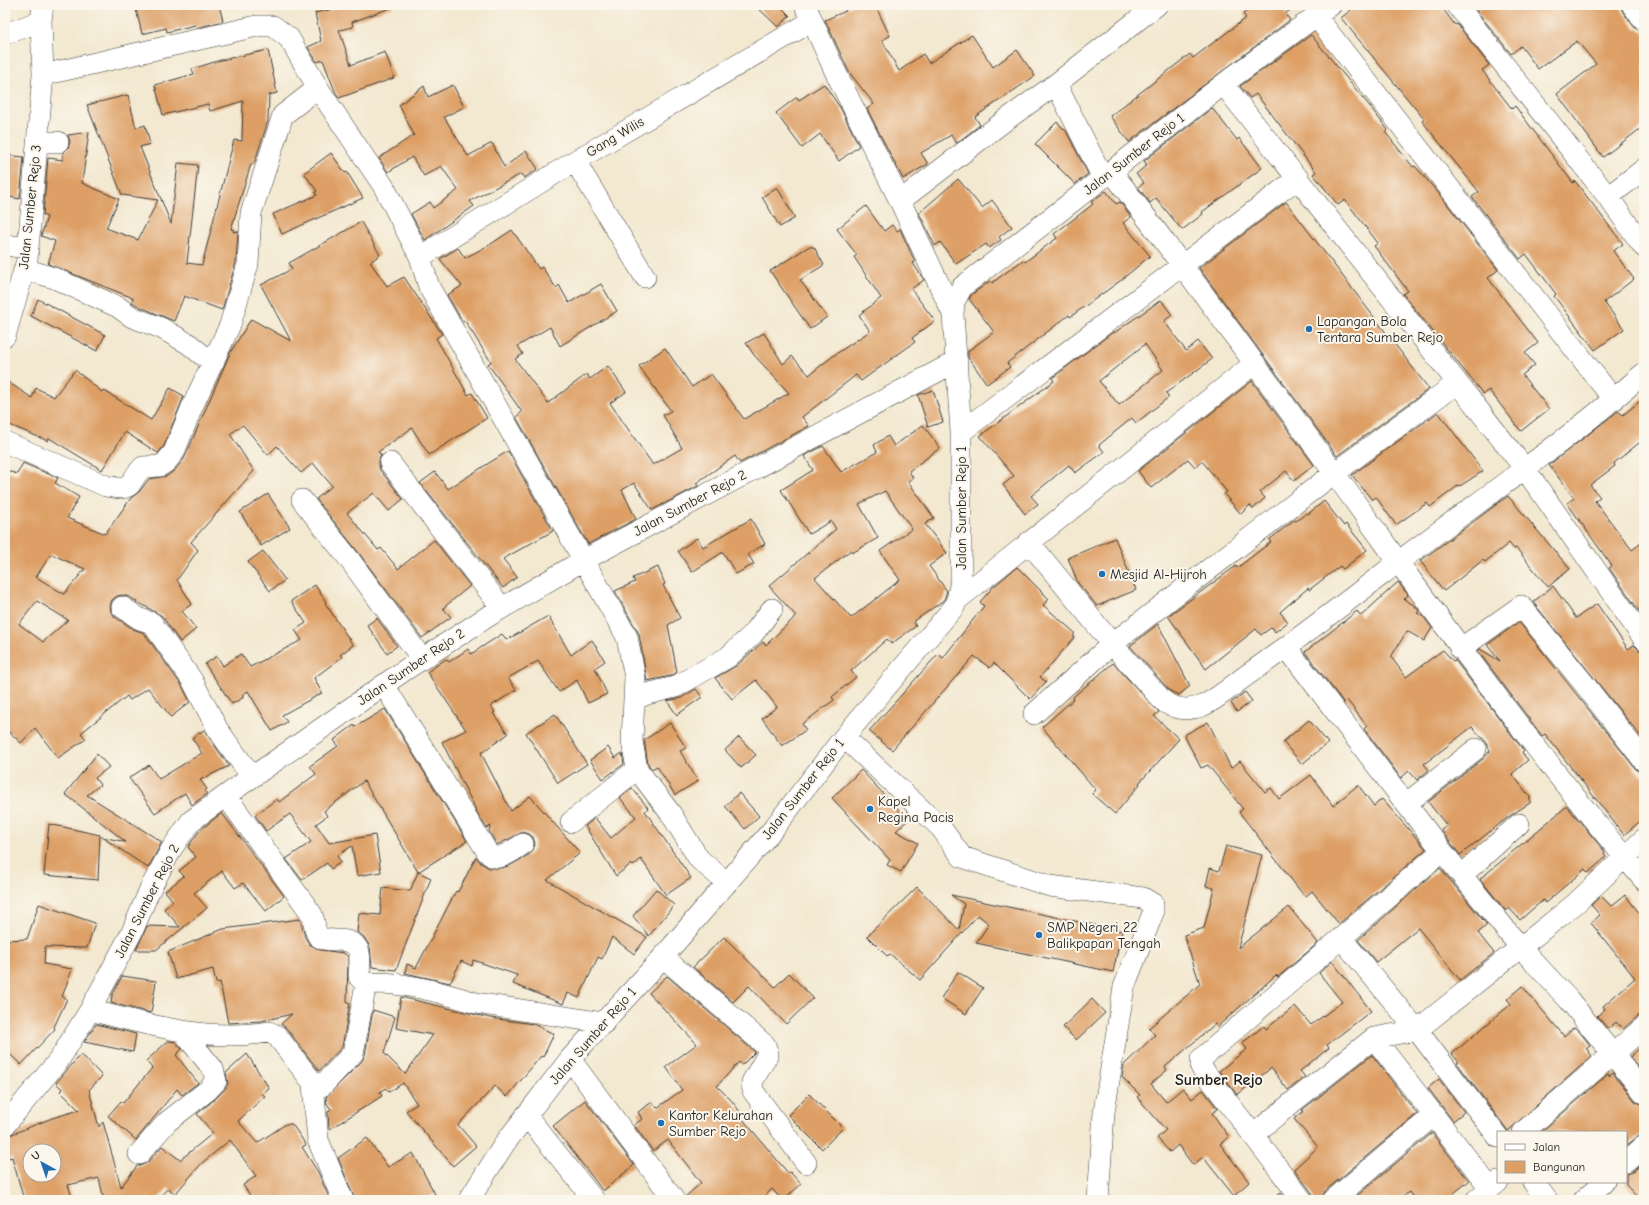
<svg xmlns="http://www.w3.org/2000/svg" width="1649" height="1205" font-family="'Comic Neue',sans-serif">
<rect width="100%" height="100%" fill="#fbf7ec"/>
<filter id="ink" filterUnits="userSpaceOnUse"><feTurbulence type="fractalNoise" baseFrequency=".025" numOctaves="2"/><feDisplacementMap in="SourceGraphic" scale="8" xChannelSelector="R" yChannelSelector="G"/><feConvolveMatrix kernelMatrix="1 2 1 2 8 2 1 2 1" color-interpolation-filters="sRGB"/></filter>
<filter id="wash" filterUnits="userSpaceOnUse"><feTurbulence type="fractalNoise" baseFrequency=".012" numOctaves="4" result="noise"/><feDisplacementMap in="SourceGraphic" scale="16" xChannelSelector="R" yChannelSelector="G"/><feGaussianBlur stdDeviation="0.9" result="paint"/><feColorMatrix in="noise" values="0 0 0 0 0 0 0 0 0 0 0 0 0 0 0 0 0 1.4 0 .05"/><feComposite in="paint" operator="in"/></filter>
<g filter="url(#wash)">
<rect width="100%" height="100%" fill="#f3e8d0"/>
<g id="blocks">
<path fill="#dd9f65" fill-rule="evenodd" d="M135 5H219L223 21 196 28 195 25 167 32 166 28 142 34Z
M351 5H392L393 7 352 22 353 27 339 30 351 65 385 52 394 78 339 98 335 91 323 60 317 62 308 47 321 41 315 13Z
M755 5H779L790 16 778 27Z
M855 5H875L890 36 882 40 899 71 923 54 929 63 972 35 993 67 1017 50 1035 76 975 117 980 125 958 142 956 143 951 135 921 153 928 164 903 179 867 109 874 104 849 72 825 20 846 11 845 9Z
M1255 5H1297L1285 14 1290 20 1129 142 1110 116 1190 54 1193 58 1246 18 1243 14Z
M1357 5H1440L1455 25 1457 24 1489 65 1482 70 1512 109 1515 106 1573 183 1575 181 1623 244 1613 251 1634 279 1604 302 1624 329 1595 350 1554 296 1556 294 1526 254 1520 259 1472 197 1479 192 1422 121 1424 119 1341 18Z
M1484 5H1620L1623 12 1635 28 1644 32V126L1603 157 1557 94 1596 64 1577 41 1538 69 1521 46 1511 54 1476 10Z
M1311 35 1368 104 1388 130 1385 132 1413 167 1415 166 1440 195 1498 270 1488 278 1538 343 1525 353 1535 365 1522 375 1549 409 1521 431 1489 390 1483 394 1403 294 1408 291 1374 246 1378 243 1345 200 1338 205 1313 174 1316 172 1256 94 1250 98 1240 86Z
M268 50 277 93 269 95 268 121 254 164H251L231 229 234 230 233 232 238 231 236 262 222 310 184 296 174 321 138 306 132 302 133 298 48 264 55 241 41 236 47 217 43 215 48 158 63 160V153L68 148 70 142 68 135 89 132 82 183 119 199 106 228 138 240 158 200 122 195 87 105 128 95 136 128 145 125 150 144 140 147 171 224 178 163 198 165 187 263 202 265 234 140 242 141 243 101 210 111 208 104 163 115 155 85 194 74 192 69 221 60Z
M824 84 841 109 859 146 839 161 820 134 802 148 776 113 797 97 799 100Z
M453 85 464 107 444 117 468 156 492 143 504 167 526 151 538 169 524 178 521 174 470 201 474 206 425 240 411 214 430 202 433 208 458 190 441 166 424 176 412 157 388 172 379 158 414 135 399 105 424 86 428 97Z
M1212 108 1237 140 1239 138 1262 168 1202 212 1203 214 1182 230 1156 198 1150 203 1138 187 1144 183 1136 174 1147 165 1144 161Z
M1057 122 1066 131 1088 174 1075 184 1035 144Z
M331 153 345 173 347 172 363 198 282 234 273 214 317 195 315 192 317 191 304 173Z
M5 155 24 157 20 199 5 196Z
M958 179 982 208 992 200 1012 227 999 237 1001 240 989 248 986 244 956 264 940 242 935 246 919 213Z
M777 187 795 218 780 227 762 197Z
M1106 191 1116 204 1120 202 1131 217 1123 223 1150 256 1120 281 1070 317 1069 315 1007 363 1010 367 987 384 968 357V351L994 332 969 299 971 295 990 281 992 283 1023 260 1025 262 1057 238 1054 234 1083 212 1093 204 1091 202Z
M1286 202 1429 389 1337 456 1199 268Z
M866 206 884 231 892 225 897 231 900 229 915 262 913 263 924 280 911 289 935 321 912 338 915 342 861 381 856 375 802 417 809 426 740 463 735 456 696 483 698 486 652 510 634 483 622 490 636 519 588 544 516 417 522 412 488 364 491 362 465 321 463 322 447 295 462 286 440 259 458 248 465 258 491 244 512 230 539 269 542 267 556 288 559 285 569 303 601 284 617 311 560 346 550 327 518 346 523 354 515 359 548 403 587 374 590 379 608 366 626 392 610 403 653 465 682 448 663 415 671 411 639 366 665 348 692 387 711 374 744 419 789 393 754 355 746 343 764 333 783 364 792 356 809 375 833 356 870 331 859 315 881 298 854 257 857 255 837 229Z
M361 222 380 255 370 262 387 286 404 277 442 334 436 338 468 395 472 393 487 418 429 455 412 428 378 452 381 455 378 464 380 470 403 499 389 511 374 493 347 513 378 550 381 548 398 569 434 540 470 586 443 608 451 617 422 638 358 552 316 499 332 486 313 463 301 473 277 446 268 455 243 425 230 434 254 471 191 542 198 550 177 580 192 604 182 611 196 629 180 642 162 616 129 597 123 595 117 596 112 600 110 606 111 612 115 617 133 629 144 633 182 686 190 702 171 717 148 688 130 700 127 696 81 733 86 739 58 758 35 728 21 743 5 728V470L17 474 23 463 58 478 55 483 79 497 67 518 105 534 131 498 139 492 149 479 167 476 175 470 184 459 230 353 251 319 291 341 261 285 292 269 289 263ZM51 554 85 569 64 594 36 577ZM37 601 68 620 43 642 19 624Z
M808 247H814L824 265 800 280 827 317 810 329 770 271Z
M38 299 105 335 97 351 31 316Z
M1161 300 1172 315 1164 321 1186 351 1198 341 1212 359 1166 393 1169 397 1136 423 1132 418 1099 445 1104 452 1075 473 1069 465 1031 496 1038 504 1025 514 1003 485 1014 476 980 436 1054 381 1052 378 1113 332 1114 333ZM1145 344 1163 370 1119 405 1099 381Z
M75 370 102 392 103 390 151 420 170 388 184 396 164 446 158 453 125 432 102 470 49 438 48 441 5 423V380L32 398 36 388 54 397Z
M1252 381 1314 465 1294 481 1286 471 1260 492 1265 498 1253 509 1250 505 1241 514 1224 494 1227 492 1202 461 1195 467 1188 459 1151 488 1138 471Z
M933 390 943 422 928 427 918 395Z
M1644 398V439L1614 463 1615 466 1590 485 1600 497 1595 501 1632 550 1644 541V618L1609 568 1612 566 1567 503 1574 498 1549 465 1618 411 1623 415Z
M1438 412 1483 471 1460 486 1459 485 1430 507 1427 503 1396 525 1376 497 1372 500 1352 475Z
M923 425 940 448 909 471 913 478 908 481 934 518 925 524 947 553 929 566 947 591 944 600 913 622 916 626 891 644 887 639 851 671 856 677 832 697 834 700 802 724 806 730 782 746 762 718 777 707 756 680 732 699 715 678 736 666 763 642 766 645 796 616 769 586 836 529 831 521 809 534 781 490 813 470 804 456 823 446 841 472 877 452 874 445 888 436 894 446ZM885 491 912 529 880 551 900 580 851 618 815 578 851 550 852 553 878 538 859 504Z
M508 451 553 531 503 559 517 577 503 588 420 483 435 472 448 489Z
M268 494 290 528 261 546 240 512Z
M1508 496 1570 569 1548 587 1516 548 1514 549 1509 543 1485 562 1483 560 1444 591 1420 561Z
M1324 501 1344 526 1346 524 1367 550 1343 569 1340 566 1309 590 1308 588 1280 612 1288 622 1275 632 1272 627 1261 635 1256 629 1206 669 1168 616 1236 566 1237 568 1271 542 1269 540 1294 520 1296 521 1307 513 1308 514Z
M751 519 765 544 748 554 754 564 736 574 723 552 692 572 678 551 697 538 703 547Z
M1115 538 1136 590 1097 606 1078 583 1068 558Z
M263 551 285 580 270 591 248 562Z
M658 567 665 584 663 585 680 618 668 625 677 672 671 676 647 681 639 634 615 591 635 582 633 578Z
M1017 567 1049 599 1043 605 1074 632V638L1040 677 1046 682 1030 699 994 663 990 668 974 656 892 750 869 731 938 654 943 658 984 606 980 602 993 587Z
M1398 582 1408 595 1404 599 1415 606 1419 611 1417 613 1423 616 1432 628 1424 641 1407 631 1391 657 1406 677 1443 650 1453 661 1455 660 1524 751 1522 753 1528 760 1512 774 1530 797V803L1511 815 1460 855 1441 830 1447 826 1428 802 1484 758 1490 751 1486 742 1472 727 1424 764 1429 770 1417 780 1409 771 1401 778 1364 729 1367 726 1347 700 1344 703 1305 652 1357 611 1361 616Z
M315 585 326 602 325 603 353 645 340 655 342 657 314 678 322 693 282 715 287 722 272 731 248 691 242 695 244 697 232 704 205 664 217 656 223 666 241 654 250 667 302 640 295 630 306 623 291 601Z
M1553 586 1576 618 1597 604 1628 649 1634 645 1639 650 1644 651V737L1642 738 1533 602Z
M548 616 571 655 592 640 605 661 595 668 607 694 588 703 577 680 559 692 538 661 508 678 516 690 491 706 495 712 493 713 508 734 481 753 511 811 530 796 580 853 547 880 647 937 634 954 612 937 602 959 598 957 579 998 568 993 563 1004 513 984 517 975 473 960 472 966 461 961 450 983 405 973 407 964 416 968 456 891 458 892 476 857 481 863 489 868H502L511 865 530 854 533 850 535 844 533 837 529 834 523 832 497 845 489 831 491 826 487 828 480 818 442 742 466 730 427 672 446 659 449 662 468 649 471 654 502 634 507 640Z
M377 618 397 646 387 653 367 625Z
M1519 622 1635 768 1644 777V818L1624 835 1545 734 1542 736 1478 651 1480 649 1500 661 1487 645Z
M1158 624 1190 686 1179 695 1170 691 1130 646Z
M1113 663 1159 712 1154 716 1179 739 1139 783 1140 784 1115 814 1092 794 1096 790 1042 727 1074 699 1073 697Z
M696 689 702 697 677 715 667 701 681 698Z
M1245 692 1252 701 1237 712 1231 703Z
M385 709 467 841 418 872 431 878 396 970 372 967 370 947 364 937 357 932 359 913 380 915 383 888 410 891 418 872 364 781 324 811 327 816 316 824 329 843 375 835 381 872 357 876 352 846 337 856 341 862 331 869 327 863 302 880 286 859 311 842 290 814 266 831 255 815 277 799 279 802 316 774 310 766 338 746 334 740 354 725 355 727Z
M555 714 587 764 558 783 526 733Z
M1309 720 1328 743 1302 764 1283 742Z
M1208 722 1231 768 1240 761 1265 792 1271 788 1279 799 1311 775 1333 806 1358 785 1374 806 1382 799 1426 849 1339 924 1312 891 1305 897 1239 812 1243 809 1208 765 1201 768 1184 735Z
M670 723 686 748 680 751 698 781 675 795 657 766 652 769 648 764 644 740Z
M204 730 229 766 200 780 207 789 205 791 207 794 192 805 185 793 155 813 129 778 149 765 159 779 202 753 192 738Z
M739 737 756 755 741 768 725 750Z
M608 747 615 758 622 753 624 764 603 779 590 760Z
M97 754 109 767 95 778 100 785 87 795 162 842 148 868 102 837 126 842 65 794Z
M861 770 908 820 896 831 918 843 901 872 887 865 890 860 832 798Z
M632 788 648 808 645 811 691 878 666 895 641 859 633 866 631 864 616 876 585 826 595 818 611 838 636 817 620 798Z
M739 793 759 816 745 829 725 806Z
M1567 806 1605 852 1604 854 1606 857 1588 873 1585 869 1545 903 1543 900 1520 920 1509 908 1506 911 1480 879Z
M222 813 284 896 266 911 243 883 235 888 222 871 194 893 207 908 156 950H136L147 926 180 927 164 909 173 901 165 891 184 876 179 871 196 857 188 847 200 830Z
M49 824 100 835 98 880 44 875Z
M1226 846 1262 855 1238 948 1289 907 1318 943 1278 977 1276 975 1217 1027 1215 1024 1165 1067 1167 1070 1151 1084 1166 1102 1183 1088 1192 1099 1203 1090 1218 1109 1212 1113 1229 1137 1220 1144 1249 1182 1234 1196 1203 1157 1193 1165 1178 1145 1170 1152 1157 1138 1166 1130 1137 1097 1140 1095 1122 1077 1124 1065 1155 1035 1149 1028 1200 984 1184 935 1204 928 1214 888 1206 886 1210 868 1219 871Z
M1440 868 1487 925 1478 933 1494 953 1460 980 1418 928 1376 962 1358 940Z
M917 887 959 930 964 904 951 895 1122 931 1113 972 976 943 989 924 978 915 920 980 890 954 887 956 867 936Z
M656 889 674 905 649 936 633 916Z
M1625 895 1644 919V1011L1623 1029 1616 1022 1608 1029 1597 1016 1605 1009 1603 1006 1635 978 1591 923 1600 915 1591 905 1601 896 1611 906Z
M39 904 95 923 87 948 45 947 44 964 72 969 62 997 67 999 54 1027 55 1029 21 1065 5 1049V940L27 939Z
M300 919 305 937 309 944 320 950 344 953 348 957 347 1002 350 1003 342 1047 319 1071 287 1029 281 1024 292 1014 262 1021 228 1023 220 982 216 983 213 969 176 979 168 952 223 929Z
M724 937 775 987 789 973 813 998 786 1024 749 986 733 1002 693 967Z
M1332 961 1371 1011 1327 1045 1329 1048 1300 1071 1305 1077 1288 1090 1271 1068 1237 1095 1219 1071 1247 1049 1242 1043 1264 1026 1266 1029 1295 1006 1311 1025 1342 1002 1319 973Z
M958 972 983 988 966 1014 941 998Z
M122 976 156 981 151 1013 111 1003 112 995Z
M667 976 755 1052 742 1065 739 1062 717 1086 732 1101 743 1116 741 1117 788 1173 790 1172 801 1184 784 1200H782L772 1189 761 1200H686L685 1197 701 1183 668 1140 653 1151 634 1125 642 1119 638 1112 652 1102 657 1108 682 1090 666 1067 697 1044 649 993Z
M1522 986 1564 1036 1574 1027 1579 1031 1590 1045 1586 1048 1592 1056 1508 1131 1457 1063 1459 1062 1452 1054 1511 1004 1507 999Z
M401 997 490 1018 533 1024 554 1034 543 1057 541 1056 507 1097 495 1086 458 1125 476 1146 453 1166 406 1111 417 1104 403 1083 389 1092 385 1088 380 1092 382 1096 330 1129 329 1128 328 1112 331 1109 327 1104 326 1097 362 1061 365 1055 373 1010 395 1017 384 1053 405 1074 433 1035 396 1028Z
M1092 999 1105 1013 1076 1040 1063 1027Z
M96 1024 136 1034 133 1052 84 1042Z
M168 1041 175 1042 182 1049 176 1055 198 1083 182 1095 177 1089 136 1140 108 1116 121 1101 123 1103 152 1068 146 1061Z
M1644 1044V1074L1630 1057Z
M81 1054 102 1076 89 1090 99 1127 103 1122 121 1187 137 1166 142 1165 148 1162 162 1146 180 1160 213 1133 197 1114 215 1099 225 1089 228 1084 226 1073 247 1054 269 1088 262 1094 265 1096 238 1121 257 1143 286 1124H292L306 1145 302 1147 318 1172 330 1200H253L243 1185 256 1176 230 1140 202 1163 175 1194 168 1188 157 1200H104L99 1178 68 1185 73 1200H24L12 1157 9 1158 5 1146V1137L52 1118 79 1110 60 1091 62 1089 56 1083ZM30 1151H54V1175H30Z
M1372 1055 1417 1114 1325 1191 1321 1200H1314L1312 1193 1294 1169 1318 1147 1294 1119 1304 1111 1302 1110Z
M1613 1073 1635 1101 1644 1105V1133L1642 1134 1626 1146V1132H1541L1608 1074 1609 1076Z
M1439 1079 1464 1112 1453 1121 1428 1088Z
M809 1094 843 1128 822 1149 788 1115Z
M585 1100 634 1165 603 1191 553 1126Z
M1432 1133 1469 1181 1454 1193 1460 1200H1415L1409 1192 1399 1200H1352Z
M367 1138 388 1167 413 1153 435 1194 424 1200H355L338 1158Z
M1639 1166 1644 1172V1200H1640L1626 1185V1174L1634 1171Z
M1281 1193 1287 1200H1272Z"/>
</g>
</g>
<g filter="url(#ink)">
<use href="#blocks" fill-opacity="0" stroke="#3c3b37" stroke-width="1"/>
<g fill="none" stroke-linecap="round" stroke-linejoin="round">
<defs>
<path id="minor" d="M805 5 834 69 900 201 953 314
M1457 5 1608 197 1644 247
M1632 5 1644 20
M1316 16 1614 400
M5 34 41 21
M43 75 257 26H273L289 38 318 88 384 187 420 257 429 287 627 637 635 678 632 741 637 769 671 814 699 859 727 883
M1224 85 1525 469 1644 639
M37 142H58
M575 161 645 277
M1112 172C1210 301 1305 432 1399 563 1477 671 1557 779 1644 880
M1103 178 1056 84 1157 5
M1608 197 1644 169
M900 201 1007 119 1056 84
M5 245 28 248
M420 257 575 161 812 21
M25 269 54 278 118 307 132 317 161 328 189 344 201 354 214 361
M5 336 27 260 43 75 41 21 43 5
M961 432 1298 178
M5 442 106 486C137 492 125 484 143 467L160 466 166 462 174 452 192 407 230 325 248 264 251 213 283 115 318 88
M390 463 502 608
M302 500 349 559 422 659
M1029 542 1112 644 1162 700C1173 709 1188 711 1202 706 1218 699 1233 685 1247 675 1292 644 1336 610 1380 576 1468 508 1561 447 1644 373
M957 600 1255 363
M122 607 140 619 152 623 154 626 192 680 218 730 252 777
M1287 648 1442 851 1520 947 1569 1000 1644 1093
M1460 649 1521 606 1582 681 1644 761
M384 685 488 853C498 864 513 850 523 844
M634 700 647 694 675 687 728 657 753 634 772 609
M1034 714 1112 644 1333 474 1457 383
M844 737 941 828 962 857 1050 886 1143 898 1153 904V913L1124 987 1104 1112 1098 1200
M226 796 311 913C316 921 313 928 318 936 329 945 353 933 359 952 361 960 359 970 359 977L366 984
M1407 803 1476 749
M571 822 637 769
M1462 875 1519 824
M1341 938 1417 1030
M663 957 765 1045 768 1054 752 1082 753 1091 806 1163
M90 1010C149 1025 208 1042 269 1032L277 1036 317 1088 322 1086 353 1053 366 984C399 980 444 993 476 1003L604 1023
M1374 1038 1490 1188
M570 1059 674 1200
M313 1085 318 1140 343 1200
M526 1115 594 1200
M5 1125 59 1060 90 1010 132 932 150 889 172 848 191 821 235 789 405 670 487 617 582 561 957 361
M1523 1132 1644 1027
M1253 1135 1204 1071 1201 1067V1059L1442 851
M1498 1137 1417 1030 1575 904 1644 839
M139 1154 167 1122 208 1090 216 1081 213 1069 183 1032
M1626 1162 1644 1146
M1533 1182 1547 1200
M469 1200 505 1143 570 1059 663 957 774 828 844 737 954 607 957 600 961 580V432L953 314 954 302 962 287 1234 76 1331 5
M1302 1200 1253 1135 1294 1101 1374 1038 1417 1030
M1333 1200 1433 1116
M1476 1200 1498 1182
M1584 1200 1604 1182"/>
</defs>
<use href="#minor" stroke="#3c3b37" stroke-width="22"/>
<use href="#minor" stroke="#fff" stroke-width="21"/>
</g>
</g>
<g fill="#1f6fb2" stroke="#fbf7ec" stroke-width="1.5">
<circle cx="1309" cy="329" r="4"/>
<circle cx="1102" cy="574" r="4"/>
<circle cx="870" cy="809" r="4"/>
<circle cx="1039" cy="935" r="4"/>
<circle cx="661" cy="1123" r="4"/>
</g>
<g text-anchor="middle" dominant-baseline="central" stroke-width="4" stroke-linejoin="round" paint-order="stroke">
<g font-size="14" fill="#1c1c1c" stroke="#fbf7ec">
<text transform="translate(615 137) rotate(-31)">Gang Wilis</text>
<text transform="translate(1134 154) rotate(-38)">Jalan Sumber Rejo 1</text>
<text transform="translate(30 207) rotate(-84)">Jalan Sumber Rejo 3</text>
<text transform="translate(690 503) rotate(-28)">Jalan Sumber Rejo 2</text>
<text transform="translate(961 508) rotate(-90)">Jalan Sumber Rejo 1</text>
<text transform="translate(411 667) rotate(-34)">Jalan Sumber Rejo 2</text>
<text transform="translate(803 789) rotate(-52)">Jalan Sumber Rejo 1</text>
<text transform="translate(147 901) rotate(-63)">Jalan Sumber Rejo 2</text>
<text transform="translate(593 1036) rotate(-49)">Jalan Sumber Rejo 1</text>
</g>
<g font-size="14" fill="#1c1c1c" stroke="#fbf7ec" text-anchor="start">
<text x="1317" y="321">Lapangan Bola<tspan x="1317" dy="16">Tentara Sumber Rejo</tspan></text>
<text x="1110" y="574">Mesjid Al-Hijroh</text>
<text x="878" y="801">Kapel<tspan x="878" dy="16">Regina Pacis</tspan></text>
<text x="1047" y="927">SMP Negeri 22<tspan x="1047" dy="16">Balikpapan Tengah</tspan></text>
<text x="669" y="1115">Kantor Kelurahan<tspan x="669" dy="16">Sumber Rejo</tspan></text>
</g>
<g font-size="16" font-weight="bold" fill="#1c1c1c" stroke="#fbf7ec">
<text x="1219" y="1080">Sumber Rejo</text>
</g>
</g>
<rect width="1649" height="1205" fill="none" stroke="#fbf7ec" stroke-width="20"/>
<rect x="1497" y="1131" width="130" height="52" fill="#fbf7ec" stroke="#a29f99"/>
<rect x="1505" y="1144" width="20" height="6" fill="#ffffff" stroke="#a29f99"/>
<text x="1533" y="1151" font-size="12" fill="#1c1c1c">Jalan</text>
<rect x="1505" y="1161" width="20" height="12" fill="#dd9f65" stroke="#a29f99"/>
<text x="1533" y="1171" font-size="12" fill="#1c1c1c">Bangunan</text>
<g transform="translate(42 1163) rotate(320)"><circle r="19" fill="#fbf7ec" stroke="#a29f99"/>
<path d="M0-3L7 15L0 10L-7 15Z" fill="#1f6fb2"/>
<text y="-6" font-size="11" font-weight="bold" text-anchor="middle" fill="#1c1c1c">U</text>
</g>
</svg>
